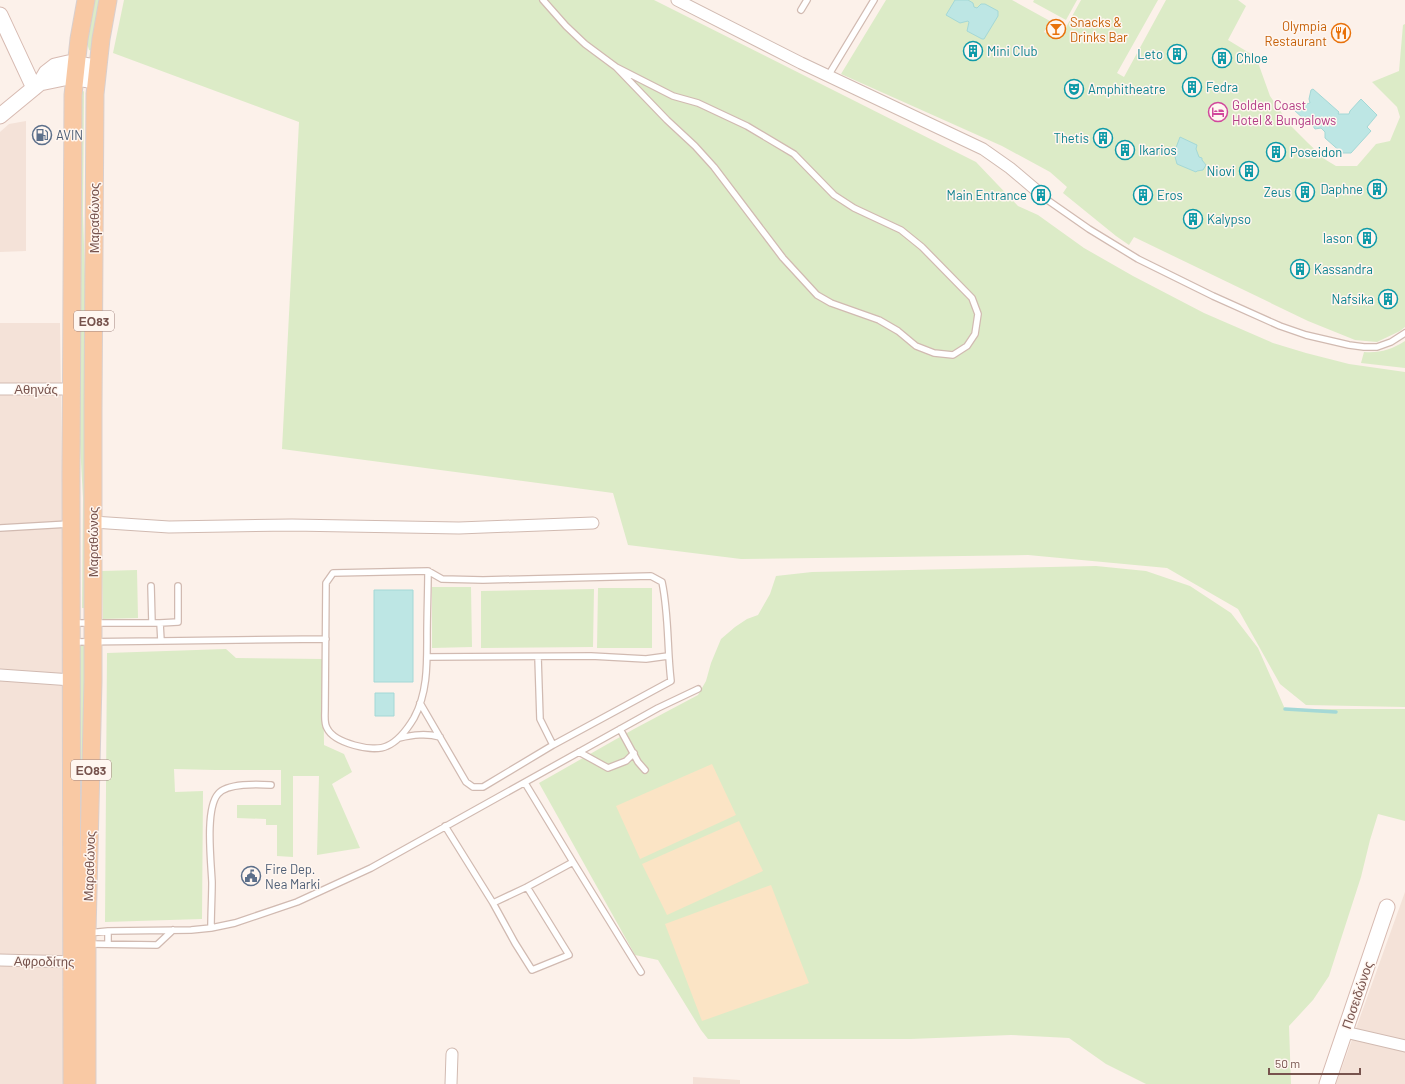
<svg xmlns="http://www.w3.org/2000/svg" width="1405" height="1084" font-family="Barlow,sans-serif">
<rect width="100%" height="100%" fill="#fcf1ea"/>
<path fill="#f4e2d8" d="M26 121V251L0 252V132L9 124Z
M0 323H60L63 538V1084H0Z
M1405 892V1084H1336Z
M693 1077 740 1080V1084H693Z"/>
<path fill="#dcebc7" d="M93 0H101L92 51 89 50 86 39Z
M124 0H654L976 162 1018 206 1038 215 1084 248 1133 276 1204 313 1273 343 1306 353 1349 364 1405 372V707L1306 705 1280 684 1238 609 1167 568 1028 555 741 559 628 545 613 493 282 449 299 122 113 53Z
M886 0H1012L1050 21 1044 32 1059 40 1081 0H1158L1117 73 1124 77 1166 0H1238L1246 6 1228 40 1256 57 1270 96 1290 125 1308 143 1326 160 1336 166H1357L1376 144 1390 141 1400 117 1397 107 1372 82 1399 71 1403 25 1405 24V327L1400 331 1377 342 1355 340 1308 321 1134 237 1129 245 1116 236 1063 193 1067 187 1050 172 1002 146 841 74Z
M1034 0H1077L1066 20 1033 2Z
M84 91 83 214 87 342 86 608H82L83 498 78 408 82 92Z
M1405 341V368L1361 363 1364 352C1380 353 1391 350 1405 341Z
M1096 566 1146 571 1190 586 1231 613 1258 648 1285 709H1405V821L1378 814 1370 840 1361 877 1329 976 1313 1000 1289 1026 1291 1084H1146L1106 1064 1069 1038 1011 1035 911 1039H708L701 1030 658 960 635 955 539 783 634 729 698 695 706 681 711 663 721 639 735 627 747 619 758 615 770 594 776 576 812 572Z
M137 570 138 618 103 619 102 571Z
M432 587H471L472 647 432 648Z
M598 588H652V648H597Z
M594 589 593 647 481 648V591Z
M80 645H87L82 928 77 819 79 648Z
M226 649 236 658 323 659 324 745 344 754 352 772 332 784 360 848 317 855 319 776H293V857L277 856V825H266V819L237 818V805H281V770H215L174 769 175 792 203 791 202 919 105 922 107 653Z"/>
<path fill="#fbe4c5" d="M712 764 736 815 640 859 616 806Z
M739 821 763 871 667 915 642 864Z
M771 885 809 983 702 1021 665 924Z"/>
<path fill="#bde6e4" stroke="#a4d8d6" d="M955 0H968L973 3 974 7 977 8 981 4H985L998 11V16L984 39H982L967 31 969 22 968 21 960 23 946 15Z
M1313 89 1339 112 1338 114H1349L1350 111 1361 99 1377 115 1367 127 1371 131 1351 153H1342L1325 138V132L1321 128 1315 129 1313 126 1315 124 1312 119 1305 120 1294 110 1298 107 1310 103 1309 99 1311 90Z
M1180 137 1197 145 1196 149 1199 157 1202 158V160L1206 165 1203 170 1197 171 1196 172 1177 164 1174 153Z
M374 590H413V682H374Z
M394 693V716H375V693Z"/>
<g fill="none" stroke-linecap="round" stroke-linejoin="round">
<path stroke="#a4d8d6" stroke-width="3.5" d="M1285 709 1336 712"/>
<path stroke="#dbcac3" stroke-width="11" stroke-dasharray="11 5.5" stroke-linecap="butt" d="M1036 190 1043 196"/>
<defs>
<path id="lane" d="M543 0 566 26 585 44 616 67 667 120 695 146 714 167 783 258 817 295 831 303 879 320 898 331 916 346 934 353 953 355 967 346 975 334 978 314 972 298 922 247 901 230 854 208 834 195 794 154 747 126 698 103 673 96 616 67
M801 10 807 0
M828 76 874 0
M1046 199 1089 229 1138 259 1213 296 1280 326 1306 335 1349 345 1364 347H1377L1391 342 1405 333
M0 528 69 524
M428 571C428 592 427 613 427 635 427 663 428 692 414 718 408 728 399 741 387 746 373 753 334 743 327 728 324 723 325 716 325 710L326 583 333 573 428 571 442 579 483 580 651 576 662 582C669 615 667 648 671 681L553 745 540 719 538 657
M151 586 152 623
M74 623H160L161 641 326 639
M160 623 178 622V586
M73 642 161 641
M427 657 591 656 646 659 668 656
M420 703 466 782 473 787H483L553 745
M620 729 638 762 645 770
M399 738C413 735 426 733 440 737
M579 752 608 768 626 761 634 753
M445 826 493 903 527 887 573 862 525 783
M573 862 641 972
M493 903 515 943 532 970 569 955 527 887
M211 928C211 912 212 897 212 882 211 861 205 809 218 794 227 783 258 784 271 785
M88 933 108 931 191 930 211 928 235 923 297 902 371 868 658 708 698 689
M89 944 157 945 173 930
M108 944V931"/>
<path id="street" d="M677 0 801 63 983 149 1010 168 1036 190
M0 389H71
M93 522 169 527 292 525 459 528 593 523
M0 675 72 680
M0 960 77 962
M1345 1032 1405 1046
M451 1084 452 1054"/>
<path id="secondary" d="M0 15 34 88
M40 83 69 77 96 81
M0 116 40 83 46 73 55 66 68 63 97 67
M1327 1084 1387 907"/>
<path id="primary" d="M72 1084 71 473 73 95 79 39 86 0
M87 1084V933L93 681V409L95 94 101 39 108 0"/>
</defs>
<use href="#lane" stroke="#d1bab1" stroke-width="8"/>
<use href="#street" stroke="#d1bab1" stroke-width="13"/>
<use href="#secondary" stroke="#d7bab1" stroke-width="17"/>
<use href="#primary" stroke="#d9cfcd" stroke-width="19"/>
<use href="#lane" stroke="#fff" stroke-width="5.5"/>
<use href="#street" stroke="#fff" stroke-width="11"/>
<use href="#secondary" stroke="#fff" stroke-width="15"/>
<use href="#primary" stroke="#f9c9a4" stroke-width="17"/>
</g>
<defs>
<symbol id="bar-ring" viewBox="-11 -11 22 22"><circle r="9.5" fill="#fff6f0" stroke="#e8710a" stroke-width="1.5"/><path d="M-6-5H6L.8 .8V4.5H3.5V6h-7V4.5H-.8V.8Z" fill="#e8710a"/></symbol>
<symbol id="restaurant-ring" viewBox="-11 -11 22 22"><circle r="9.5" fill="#fff6f0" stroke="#e8710a" stroke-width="1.5"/><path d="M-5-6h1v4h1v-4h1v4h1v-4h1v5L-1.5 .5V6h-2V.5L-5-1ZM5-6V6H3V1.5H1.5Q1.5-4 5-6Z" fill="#e8710a"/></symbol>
<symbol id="building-ring" viewBox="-11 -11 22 22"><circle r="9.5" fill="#fff6f0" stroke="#0f9aa8" stroke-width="1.5"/><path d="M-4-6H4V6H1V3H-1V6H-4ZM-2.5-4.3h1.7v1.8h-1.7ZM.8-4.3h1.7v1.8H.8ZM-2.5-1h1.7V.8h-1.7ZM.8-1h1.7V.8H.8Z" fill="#0f9aa8"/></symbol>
<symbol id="theatre-ring" viewBox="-11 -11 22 22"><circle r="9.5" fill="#fff6f0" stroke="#0f9aa8" stroke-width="1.5"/><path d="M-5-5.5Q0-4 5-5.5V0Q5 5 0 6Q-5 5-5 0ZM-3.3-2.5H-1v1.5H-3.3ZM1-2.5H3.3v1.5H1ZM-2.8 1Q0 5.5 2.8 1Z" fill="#0f9aa8"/></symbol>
<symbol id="hotel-ring" viewBox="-11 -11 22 22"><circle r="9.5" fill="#fff6f0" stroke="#d1479c" stroke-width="1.5"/><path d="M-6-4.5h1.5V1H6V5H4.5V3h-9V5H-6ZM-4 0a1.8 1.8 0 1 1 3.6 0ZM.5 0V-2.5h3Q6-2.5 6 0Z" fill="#d1479c"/></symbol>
<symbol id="fuel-ring" viewBox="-11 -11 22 22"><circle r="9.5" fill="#fff6f0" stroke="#5c6f8a" stroke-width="1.5"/><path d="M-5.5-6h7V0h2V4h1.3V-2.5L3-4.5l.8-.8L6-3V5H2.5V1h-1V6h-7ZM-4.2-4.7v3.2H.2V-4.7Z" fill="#5c6f8a"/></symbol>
<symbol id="civic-ring" viewBox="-11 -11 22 22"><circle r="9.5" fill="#fff6f0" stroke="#5c6f8a" stroke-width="1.5"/><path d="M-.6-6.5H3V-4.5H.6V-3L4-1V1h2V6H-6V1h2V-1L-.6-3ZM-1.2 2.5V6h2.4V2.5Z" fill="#5c6f8a"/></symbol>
</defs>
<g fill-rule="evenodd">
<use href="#bar-ring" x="1045" y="18" width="22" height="22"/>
<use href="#restaurant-ring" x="1330" y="22" width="22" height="22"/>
<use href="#building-ring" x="962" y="40" width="22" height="22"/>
<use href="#building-ring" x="1166" y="43" width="22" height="22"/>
<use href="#building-ring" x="1211" y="47" width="22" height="22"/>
<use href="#building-ring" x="1181" y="76" width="22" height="22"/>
<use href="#theatre-ring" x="1063" y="78" width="22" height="22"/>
<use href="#hotel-ring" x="1207" y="101" width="22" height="22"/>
<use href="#fuel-ring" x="31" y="124" width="22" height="22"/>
<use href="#building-ring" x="1092" y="127" width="22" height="22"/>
<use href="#building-ring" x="1114" y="139" width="22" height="22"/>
<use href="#building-ring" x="1265" y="141" width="22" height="22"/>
<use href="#building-ring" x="1238" y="160" width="22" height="22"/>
<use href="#building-ring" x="1366" y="178" width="22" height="22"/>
<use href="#building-ring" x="1294" y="181" width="22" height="22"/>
<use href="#building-ring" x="1030" y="184" width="22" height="22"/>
<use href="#building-ring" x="1132" y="184" width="22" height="22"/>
<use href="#building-ring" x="1182" y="208" width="22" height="22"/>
<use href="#building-ring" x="1356" y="227" width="22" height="22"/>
<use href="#building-ring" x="1289" y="258" width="22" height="22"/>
<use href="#building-ring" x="1377" y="288" width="22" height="22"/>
<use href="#civic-ring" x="240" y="865" width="22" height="22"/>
</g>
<g text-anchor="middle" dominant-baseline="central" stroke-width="3" stroke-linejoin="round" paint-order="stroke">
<g fill="#fff6f0" stroke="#a0847e" stroke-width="1">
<rect x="74" y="311" width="40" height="20" rx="3"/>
<rect x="71" y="760" width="40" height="20" rx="3"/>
</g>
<g font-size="12" font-weight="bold" fill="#77534d">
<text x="94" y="321">ΕΟ83</text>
<text x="91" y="770">ΕΟ83</text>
</g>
<g font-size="13" fill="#c56008" stroke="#fff6f0" text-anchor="start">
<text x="1070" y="22">Snacks &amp;<tspan x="1070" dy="15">Drinks Bar</tspan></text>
<text x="1327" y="26" text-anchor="end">Olympia<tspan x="1327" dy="15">Restaurant</tspan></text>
</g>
<g font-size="13" fill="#0d838f" stroke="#fff6f0" text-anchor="start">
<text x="987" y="51">Mini Club</text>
<text x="1163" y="54" text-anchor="end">Leto</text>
<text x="1236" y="58">Chloe</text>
<text x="1206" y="87">Fedra</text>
<text x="1088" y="89">Amphitheatre</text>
<text x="1089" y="138" text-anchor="end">Thetis</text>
<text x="1139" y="150">Ikarios</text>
<text x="1290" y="152">Poseidon</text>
<text x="1235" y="171" text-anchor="end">Niovi</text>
<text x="1363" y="189" text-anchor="end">Daphne</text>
<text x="1291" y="192" text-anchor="end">Zeus</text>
<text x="1027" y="195" text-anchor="end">Main Entrance</text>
<text x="1157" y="195">Eros</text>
<text x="1207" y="219">Kalypso</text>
<text x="1353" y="238" text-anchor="end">Iason</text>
<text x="1314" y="269">Kassandra</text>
<text x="1374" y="299" text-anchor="end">Nafsika</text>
</g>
<g font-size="13" fill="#b23c85" stroke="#fff6f0" text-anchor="start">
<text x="1232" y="105">Golden Coast<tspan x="1232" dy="15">Hotel &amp; Bungalows</tspan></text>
</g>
<g font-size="13" fill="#4e5e75" stroke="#fff6f0" text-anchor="start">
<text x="56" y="135">AVIN</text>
<text x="265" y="869">Fire Dep.<tspan x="265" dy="15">Nea Marki</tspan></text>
</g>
<g font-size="13" fill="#77534d" stroke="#fff6f0">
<text transform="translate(94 218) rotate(-90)">Μαραθώνος</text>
<text x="36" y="389">Αθηνάς</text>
<text transform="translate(93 542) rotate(-90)">Μαραθώνος</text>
<text transform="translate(89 866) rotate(-88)">Μαραθώνος</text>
<text transform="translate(44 961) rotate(1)">Αφροδίτης</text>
<text transform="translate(1357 995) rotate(-71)">Ποσειδώνος</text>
</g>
</g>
<path d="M1269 1068v6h91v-6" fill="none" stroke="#77534d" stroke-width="2"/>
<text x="1275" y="1068" font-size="12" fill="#77534d" stroke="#fff6f0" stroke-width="3" paint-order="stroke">50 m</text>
</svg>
